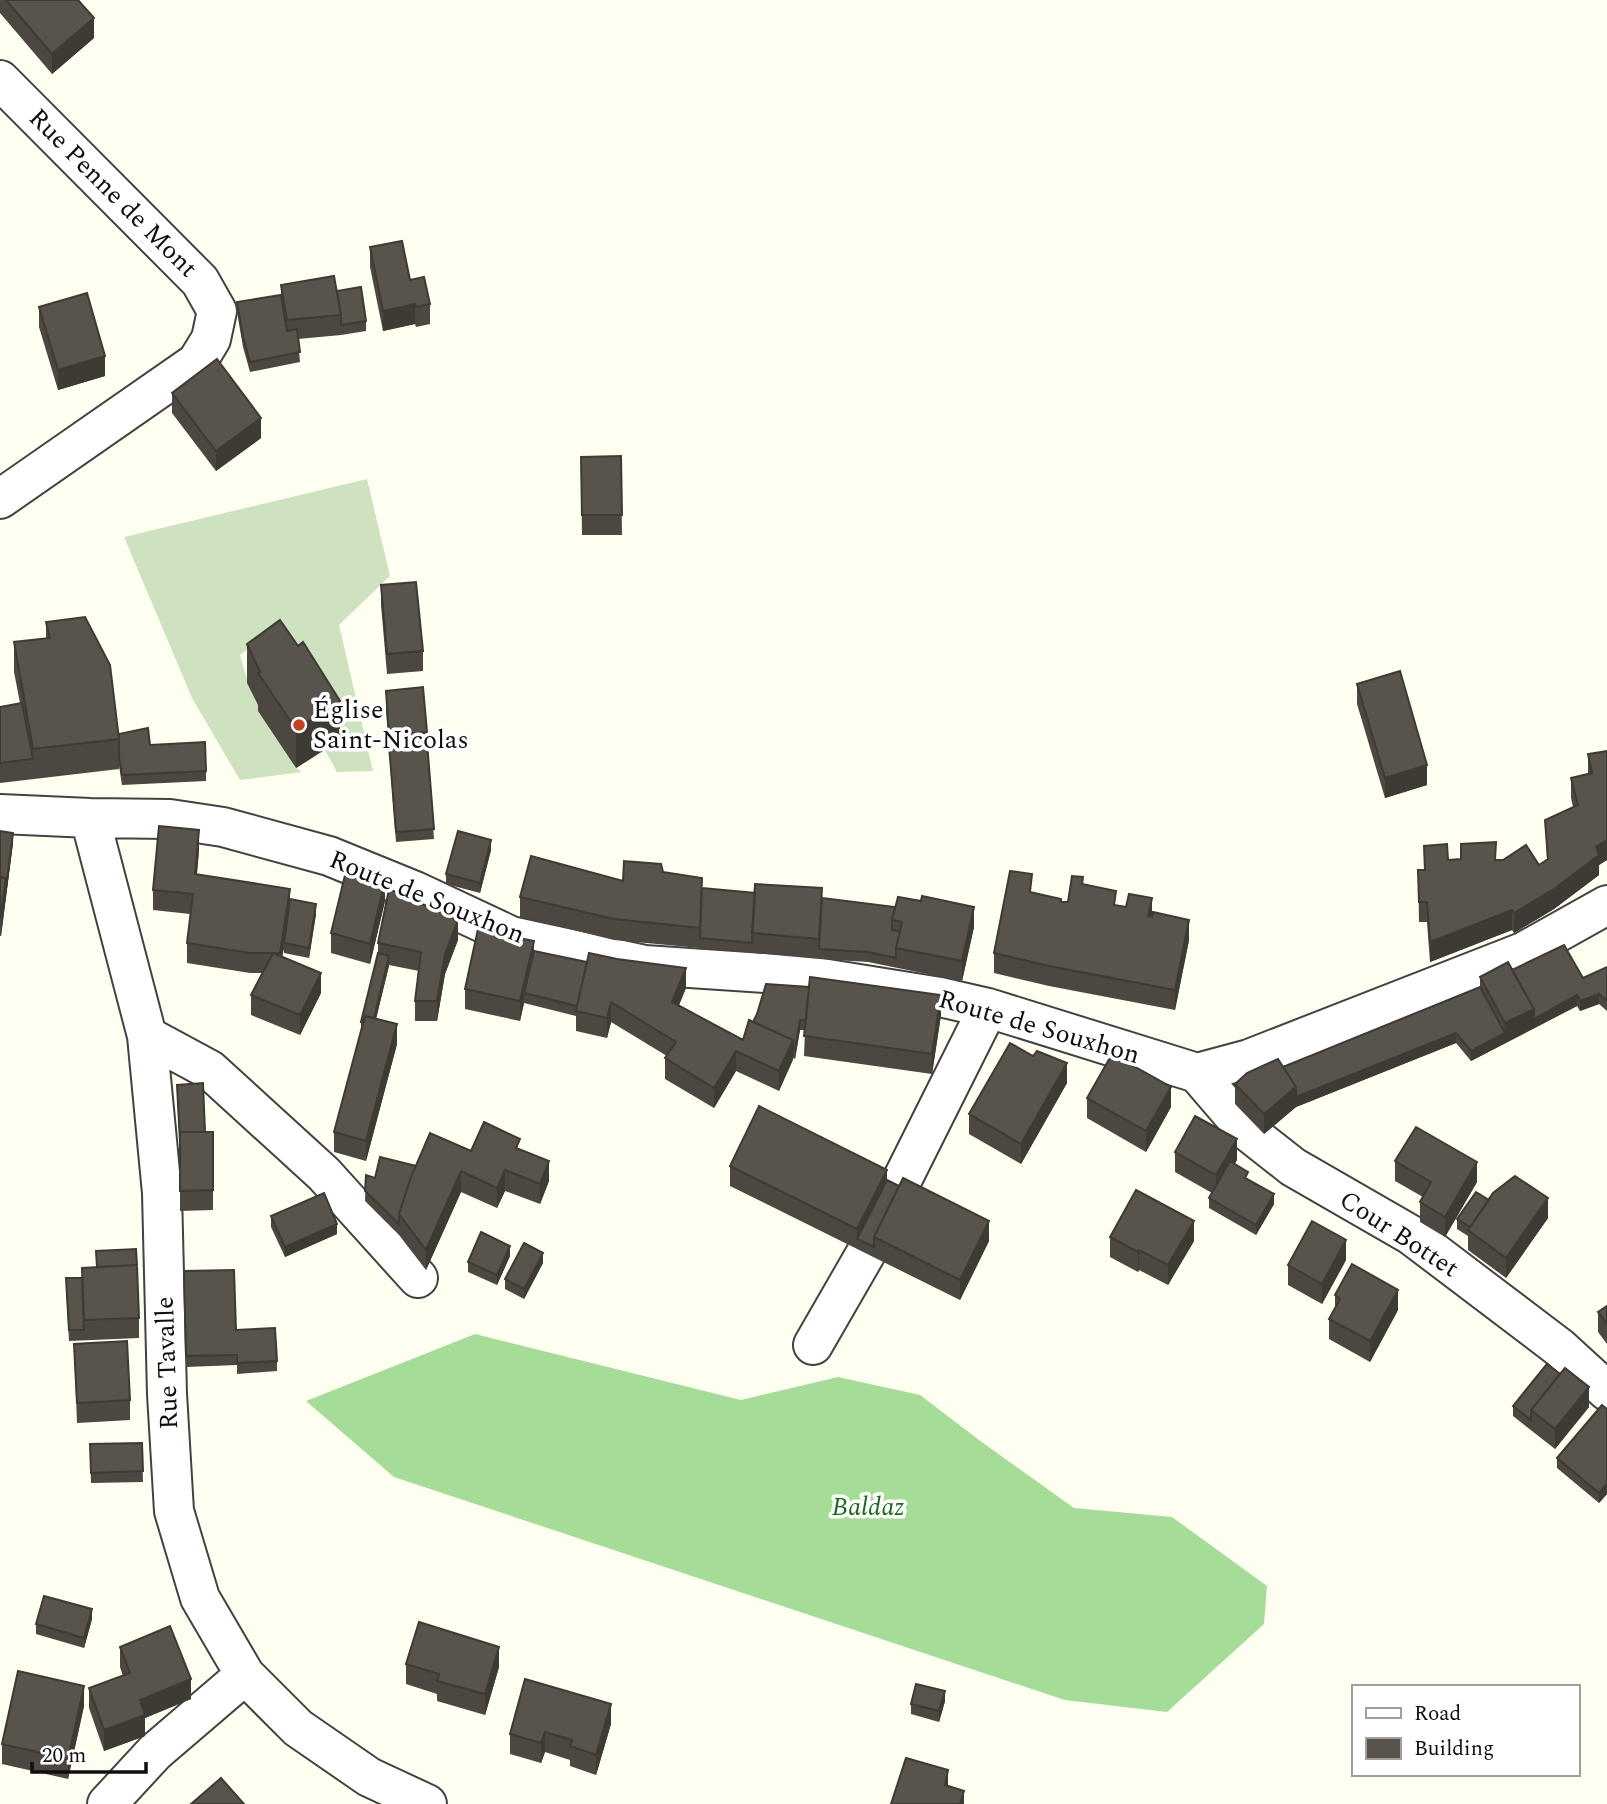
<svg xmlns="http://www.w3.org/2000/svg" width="1607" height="1804" font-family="Spectral,serif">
<rect width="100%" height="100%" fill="#fefff0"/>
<path fill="#a5dc97" d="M475 1334 741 1400 838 1377 920 1395 979 1440 1074 1508 1172 1517 1267 1586 1264 1624 1167 1712 1065 1700 394 1477 306 1401Z"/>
<path fill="#cfe2c0" d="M367 479 390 576 339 625 373 771 337 772 325 750 340 739 257 642 240 655C251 699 272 729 296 768L302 772 240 780 192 698 124 537Z"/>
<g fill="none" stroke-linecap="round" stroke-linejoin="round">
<defs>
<path id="minor" d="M0 80 200 281 217 311 211 339 197 362 0 499
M0 814 90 818 170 819 223 827 329 856 415 891 511 936 645 965 809 976 940 997 988 1008 1197 1073 1249 1059 1523 952 1607 905
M90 818 147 1036 162 1193 167 1394 174 1511 200 1598 245 1675 298 1728 369 1777 427 1804
M147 1036 210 1070 324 1174 418 1278
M1197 1073 1246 1130 1293 1167 1411 1235 1560 1348 1607 1391
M895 1194 988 1008
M813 1345 866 1253
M107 1804 155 1752 245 1675"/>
</defs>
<use href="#minor" stroke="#424242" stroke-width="42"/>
<use href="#minor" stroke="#fff" stroke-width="38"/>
</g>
<path fill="#4c4740" d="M0 0H78L94 38 52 74 0 13Z
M370 247 410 280 430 304V324L416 327 415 324 383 331 370 267Z
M281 285 337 291 366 321V331L341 335 298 339 300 362 250 372 243 347 237 312V302L281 295Z
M39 307 105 376 58 390 39 327Z
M172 393 261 438 216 471 172 413Z
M621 456 622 535H582L581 457Z
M381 585 423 651V671L387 674 381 605Z
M46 622 119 734 150 745 206 771V781L122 785 119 766V769L0 783V707L20 703 14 672V642L46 638Z
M247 644 340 740 296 768 258 711V705L247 683Z
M1357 684 1427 785 1385 798 1357 704Z
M386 691 427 732 434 839 396 842 386 711Z
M1607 751V860L1599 865V875L1554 909 1514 933 1512 930 1430 962 1427 922H1419L1418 870H1424V846L1448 860 1461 859V844L1496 860 1539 865 1547 860 1545 820 1573 807 1571 798V778L1588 774V754Z
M0 831 13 843 1 936H0Z
M199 850 197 874 290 899 316 914 309 958 284 953V949L282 957 321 993 300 1035 251 1015V995L262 973H250L187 963V943L190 914 153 910V890Z
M491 850 480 893 446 884V874Z
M663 872 702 888 822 899 974 927 962 981 868 962 819 959 614 940 520 917V897L623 881Z
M1083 884 1116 905 1152 917 1189 940 1175 1010 1049 986 994 973V953L1061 902H1068Z
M385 901 370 964 331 953V933Z
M458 940 445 974 437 1021H415V1001L419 971 389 965 376 1019 397 1044 366 1161 334 1152V1132L361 1032V1022L378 953V943Z
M1607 967V1011L1599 1004 1580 1011 1577 1006 1471 1061 1456 1043 1296 1107 1264 1134 1235 1104V1084L1283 1067 1480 987V977L1512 970 1583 978Z
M686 988 679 1005 743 1040 753 1022 941 1015 932 1074 804 1056 805 1030H800L795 1059 793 1058 779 1091 736 1071 714 1108 665 1079V1058L667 1056 611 1022 607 1038 576 1031V1016L524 1003 520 1021 465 1009V989Z
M1033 1056 1067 1083 1021 1164 969 1134V1114Z
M177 1095 205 1132H213V1210L180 1211V1152Z
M1087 1098 1171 1107 1146 1152 1087 1118Z
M520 1149 549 1181 540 1204 505 1191 497 1208 461 1192 426 1270 399 1235 365 1201 366 1175 375 1178 471 1151Z
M1175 1152 1237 1160 1234 1164 1248 1180 1274 1204 1256 1235 1209 1208V1198L1212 1193 1175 1172Z
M1395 1161 1477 1182 1445 1237 1420 1222V1202L1423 1197 1395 1181Z
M730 1166 887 1180 989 1241 960 1300 730 1186Z
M1489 1200 1548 1218 1506 1278 1468 1250V1236L1457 1229V1219Z
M271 1216 337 1234 285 1257 271 1227Z
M1110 1237 1194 1241 1168 1285 1139 1270 1138 1272 1110 1257Z
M96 1251 139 1318V1338L69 1341 66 1288 97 1267Z
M510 1256 497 1285 468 1272V1262Z
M1346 1260 1322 1304 1288 1285V1265Z
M543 1263 524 1299 505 1289V1279Z
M184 1271 236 1330 277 1361V1371L237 1374V1365L186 1367Z
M1335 1295 1398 1310 1370 1362 1329 1339V1319L1335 1309Z
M1607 1306V1344L1598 1332V1312Z
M74 1344 130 1400V1420L77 1423Z
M1513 1406 1589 1407 1555 1449 1513 1416Z
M1607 1409V1494L1599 1503 1557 1468V1458Z
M142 1443 143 1482 91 1483 90 1444Z
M92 1619 84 1648 36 1634V1624Z
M120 1647 191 1699 145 1718V1736L104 1751 89 1708V1688L123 1676 120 1667Z
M406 1664 499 1667 485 1715 437 1701V1694L406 1684Z
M945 1701 939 1722 911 1714V1704Z
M84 1706 68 1779 2 1764V1744Z
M611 1724 596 1775 570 1766V1760L545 1752 541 1763 510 1754V1734Z"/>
<path fill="#3e3a34" d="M94 18V38L52 74V54Z
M415 304V324L383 331V311Z
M105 356V376L58 390V370Z
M261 418V438L216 471V451Z
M340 701V740L296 768V729Z
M1427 765V785L1385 798V778Z
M199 830V850L195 894V874Z
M13 833V843L1 936V916Z
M491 840V850L480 893V883Z
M1607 840V860L1599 865V875L1554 909 1514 933V913L1596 847Z
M385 881V901L370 964V944Z
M290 889V909L284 943 280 974V953Z
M1152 898V918L1148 916Z
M316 904V914L309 958V948Z
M974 907V927L962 981V961Z
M1512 910V930L1430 962V942Z
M458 920V940L445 974 437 1021V1001L445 954Z
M1189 920V940L1175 1010V990Z
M534 941V961L524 993V1003L520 1021V1001Z
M389 956V966L372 1035V1024Z
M686 968V988L672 1022V1002Z
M321 973V993L300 1035V1015Z
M1599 994V1004L1580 1011V1001Z
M941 995V1015L932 1074V1054Z
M1577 995V1006L1471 1061V1051L1505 1033V1023L1534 1009Z
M611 1002V1022L607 1038V1018Z
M800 1020V1030L795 1059V1049Z
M397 1024V1044L366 1161V1141Z
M1456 1033V1043L1296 1107 1264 1134V1114L1296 1087Z
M793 1040V1060L779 1091V1071Z
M736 1051V1071L714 1108V1088Z
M1067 1063V1083L1021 1164V1144Z
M1171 1087V1107L1146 1152V1131Z
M1237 1139V1160L1216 1196V1175Z
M549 1161V1181L540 1204V1184Z
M1477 1162V1182L1445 1237V1217Z
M505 1170V1191L497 1208V1188Z
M887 1170V1190L857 1239V1229Z
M461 1171V1192L426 1270V1250Z
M1274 1194V1204L1256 1235V1225Z
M1548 1198V1218L1506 1278V1258Z
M989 1221V1241L960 1300V1280Z
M1194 1221V1241L1168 1285V1265Z
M337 1224V1234L285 1257V1247Z
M1346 1240V1260L1322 1304V1284Z
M510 1246V1256L497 1285V1275Z
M1139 1250V1270L1138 1272V1252Z
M543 1253V1263L524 1299V1289Z
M1398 1290V1310L1370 1362V1341Z
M1589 1387V1407L1555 1449V1429Z
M1607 1484V1494L1599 1503V1493Z
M92 1609V1619L84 1648V1638Z
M499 1647V1667L485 1715V1694Z
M191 1679V1699L145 1718V1736L104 1751V1730L140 1700Z
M84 1686V1706L68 1779V1759Z
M945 1691V1701L939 1722V1711Z
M611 1704V1724L596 1775V1755Z
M545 1732V1752L541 1763V1743Z
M948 1770V1790L945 1785Z
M964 1791V1804H960Z"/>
<path fill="#58534b" stroke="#3e3a34" stroke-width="2" d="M6 0H78L94 18 52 54Z
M402 241 410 280 424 277 430 304 416 307 415 304 383 311 370 247Z
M334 276 341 315 287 320 281 285Z
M361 287 366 321 341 325V315L337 291Z
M87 293 105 356 58 370 39 307Z
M281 295 287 331 297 329 300 352 250 362 243 337 237 302Z
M217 359 261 418 216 451 172 393Z
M621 456 622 515H582L581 457Z
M416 582 423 651 387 654 381 585Z
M85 617 110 665 119 739 33 749 14 642 50 638 46 622Z
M280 620 298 646 303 642 340 701 296 729 258 673 260 672 247 644Z
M1400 671 1427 765 1385 778 1357 684Z
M423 687 427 732 389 735 386 691Z
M22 703 33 759 0 763V707Z
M148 728 150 745 205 742 206 771 122 775 119 756V734Z
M427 742 434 829 396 832 389 745Z
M1607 751V840L1596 847 1599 855 1554 889 1514 913 1512 910 1430 942 1427 902H1419L1418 870H1425L1424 846 1447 844 1448 860 1461 859V844L1496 842 1495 860H1503L1526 845 1539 865 1548 859 1545 820 1578 805 1571 778 1592 773 1588 754Z
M159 826 199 830 195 874 290 889 280 953H250L187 943 193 894 153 890Z
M0 831 13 833 6 888V878L0 877Z
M458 831 491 840 480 883 446 874Z
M531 856 623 881 624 861 661 864 663 872 702 878 700 928 614 919 520 897Z
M346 871 385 881 370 944 331 933Z
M1010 871 1032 874 1030 892 1061 899V902H1068L1072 876 1083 877 1082 884 1116 891 1114 905 1126 907 1129 894 1152 898 1148 916 1152 917 1153 912 1189 920 1175 990 1049 966 994 953Z
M0 877 6 878 1 916H0Z
M755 884 822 888 819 939 752 933Z
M702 888 755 893 752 943 700 938Z
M389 889 458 920 445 954 437 1001H415L421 952 378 943Z
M922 896 974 907 962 961 896 948 902 922 892 920 898 897 921 901Z
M822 898 895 907 892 920V930L900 931 896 948V958L868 952 819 949Z
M290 899 316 904 309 948 284 943Z
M478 929 534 941 520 1001 465 989Z
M1564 945 1583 978 1607 967V1001L1599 994 1580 1001 1577 995 1534 1019V1009L1512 970Z
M534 951 587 962 577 1006 524 993Z
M273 953 321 973 300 1015 251 995Z
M378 953 389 956 374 1018 365 1016 364 1022H361Z
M589 953 617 959 686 968 672 1002 743 1040 749 1020 793 1040 779 1071 736 1051 714 1088 665 1058 676 1042 611 1002 607 1018 576 1011Z
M1508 962 1534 1009 1505 1023 1480 977Z
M810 977 941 995 932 1054 804 1036Z
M766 984 809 987 806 1020H800L795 1049 793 1048V1040L753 1022 757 1014Z
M1480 987 1505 1033 1471 1051 1456 1033 1296 1097V1087L1283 1067Z
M365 1016 397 1024 366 1141 334 1132Z
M1010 1043 1033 1056 1037 1051 1067 1063 1021 1144 969 1114Z
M1112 1054 1171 1087 1146 1131 1087 1098Z
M1278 1059 1296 1087 1264 1114 1235 1084 1247 1073Z
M203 1083 205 1132H180V1142L177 1085Z
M759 1106 887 1170 857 1229 730 1166Z
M1195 1116 1237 1139 1216 1175 1175 1152Z
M484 1122 520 1139 516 1148 549 1161 540 1184 505 1170 497 1188 461 1171 426 1250 399 1214 411 1177 430 1133 471 1151Z
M1416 1127 1477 1162 1445 1217 1420 1202 1431 1182 1395 1161Z
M180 1132H213V1190L180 1191Z
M380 1157 416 1166 411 1177 399 1214V1224L365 1191 366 1175 375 1178Z
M1230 1161 1248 1172 1245 1178 1274 1194 1256 1225 1209 1198Z
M1515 1176 1548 1198 1506 1258 1468 1230 1493 1193Z
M903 1178 989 1221 960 1280 874 1237Z
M887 1180 899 1186 874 1237V1247L857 1239Z
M1136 1190 1194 1221 1168 1265 1139 1250 1138 1252 1110 1237Z
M1476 1192 1489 1200 1470 1227 1457 1219Z
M324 1193 337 1224 285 1247 271 1216Z
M1312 1221 1346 1240 1322 1284 1288 1265Z
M481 1232 510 1246 497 1275 468 1262Z
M524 1243 543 1253 524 1289 505 1279Z
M136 1249 137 1265 97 1267 96 1251Z
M1352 1264 1398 1290 1370 1341 1329 1319 1340 1299 1335 1295Z
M137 1265 139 1318 84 1320 82 1268Z
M234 1270 236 1330 275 1328 277 1361 237 1363V1355L186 1356 184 1271Z
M66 1278H82L84 1330H69Z
M1607 1306V1324L1598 1312Z
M127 1341 130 1400 77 1403 74 1344Z
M1547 1364 1560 1374 1531 1410V1420L1513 1406Z
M1565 1368 1589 1387 1555 1429 1531 1410Z
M1602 1405 1607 1409V1484L1599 1493 1557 1458Z
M142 1443 143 1471 91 1473 90 1444Z
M44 1596 92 1609 84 1638 36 1624Z
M419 1622 499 1647 485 1694 437 1681 439 1674 406 1664Z
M170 1626 191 1679 140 1700 145 1715 104 1730 89 1688 130 1673 120 1647Z
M18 1671 84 1686 68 1759 2 1744Z
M525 1679 611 1704 596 1755 570 1746 572 1740 545 1732 541 1743 510 1734Z
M916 1684 945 1691 939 1711 911 1704Z
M906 1758 948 1770 945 1785 964 1791 960 1804H891Z
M221 1778 244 1804H191Z"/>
<circle fill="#c44121" stroke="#fff" stroke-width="2.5" cx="299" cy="725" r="7"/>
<g text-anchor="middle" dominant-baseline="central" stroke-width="7" stroke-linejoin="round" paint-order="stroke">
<g font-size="26" fill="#0f0f0f" stroke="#fff">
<text transform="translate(113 193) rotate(45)">Rue Penne de Mont</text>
<text transform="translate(427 897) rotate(22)">Route de Souxhon</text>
<text transform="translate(1039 1027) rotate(16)">Route de Souxhon</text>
<text transform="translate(1399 1234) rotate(33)">Cour Bottet</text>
<text transform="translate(167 1363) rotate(-92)">Rue Tavalle</text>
</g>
<g font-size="26" fill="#0f0f0f" stroke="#fff" text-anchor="start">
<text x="313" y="710">Église<tspan x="313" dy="30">Saint-Nicolas</tspan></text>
</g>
<g font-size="26" font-style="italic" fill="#1c691f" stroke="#fff">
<text x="868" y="1507">Baldaz</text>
</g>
</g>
<rect x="1352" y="1685" width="228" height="91" fill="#ffffff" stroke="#9f9f9f" stroke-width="2"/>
<rect x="1366" y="1708" width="35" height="10" fill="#ffffff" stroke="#9f9f9f" stroke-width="2"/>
<text x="1414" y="1720" font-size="21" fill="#0f0f0f">Road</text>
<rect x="1366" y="1738" width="35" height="21" fill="#58534b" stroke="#9f9f9f" stroke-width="2"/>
<text x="1414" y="1755" font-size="21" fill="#0f0f0f">Building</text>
<path d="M32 1762v10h114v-10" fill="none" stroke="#0f0f0f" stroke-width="3.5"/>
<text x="42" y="1762" font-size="21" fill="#0f0f0f" stroke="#ffffff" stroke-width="5" paint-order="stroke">20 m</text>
</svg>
